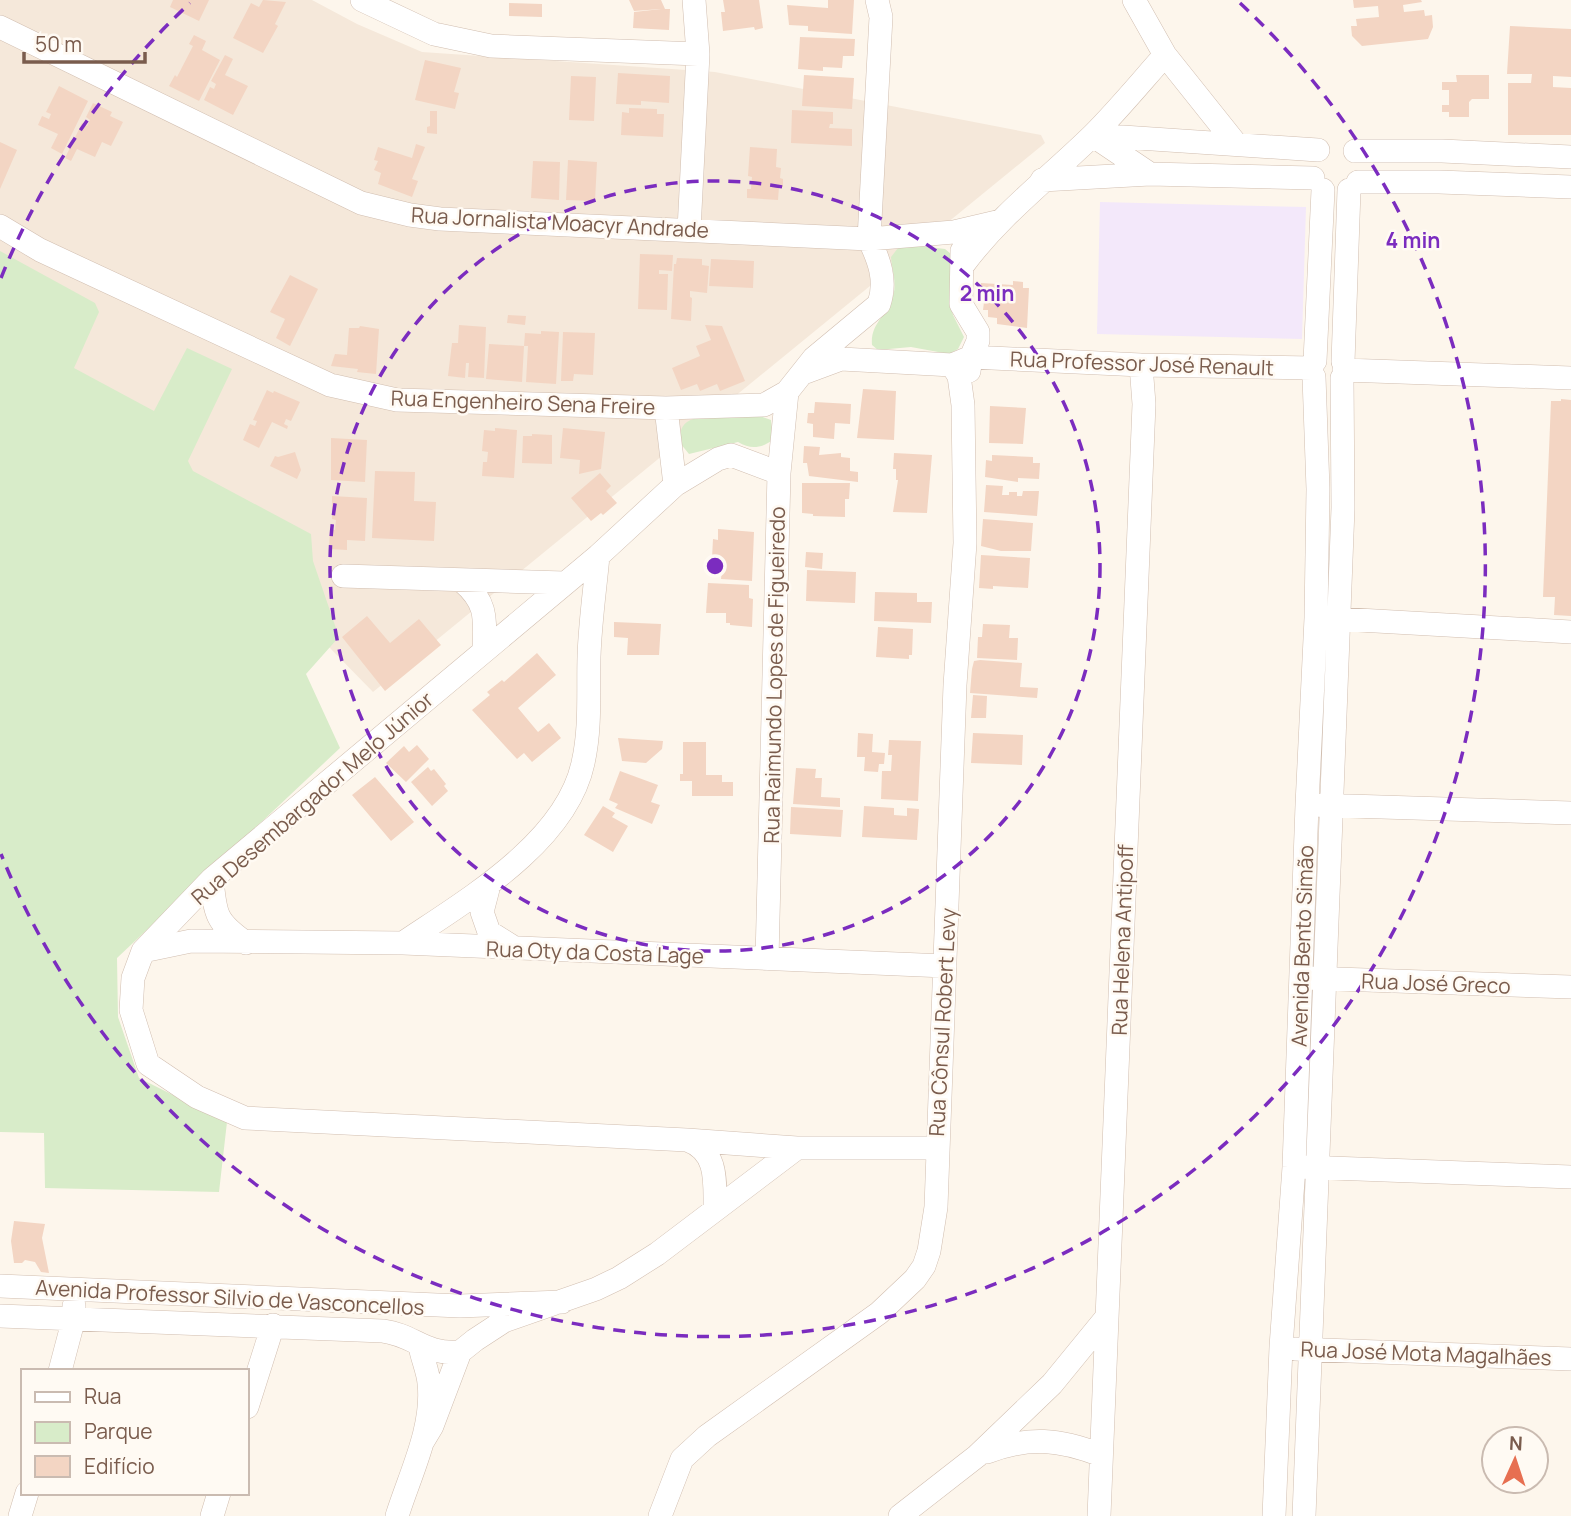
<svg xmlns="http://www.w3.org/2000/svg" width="1571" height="1516" font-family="Manrope,sans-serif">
<rect width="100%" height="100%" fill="#fdf6ec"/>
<path fill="#f5e8da" d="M0 0H312L357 24 422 52 715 72 1041 135 1045 143 373 692 56 368 0 297Z"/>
<path fill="#f3e8fa" d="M1100 202 1306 207 1302 339 1097 334Z"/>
<path fill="#d8ecc9" d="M913 245 945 249 951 254 950 299 953 315 964 337 958 349 949 354 911 347 878 350 872 345C870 323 888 315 893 296 897 282 892 271 891 257L898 248Z
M0 251 95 303 99 312 74 368 154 411 187 348 232 369 188 461 193 471 311 534 313 561 339 637 306 674 340 748 117 958 118 1017 139 1078 227 1122 219 1192 45 1188 44 1133 0 1132Z
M760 416 771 420 773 440C761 448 751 450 738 442L689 454 680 443C680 434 680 427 687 422 700 412 743 416 760 416Z"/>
<path fill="#f3d5c3" d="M173 0H209L199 21 170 7Z
M263 0 286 2 275 24 278 26 263 53 233 38 251 3 259 7Z
M629 0H661L665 9H670L669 30 633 28 634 12 661 9 634 11Z
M723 0H759L763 28 755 30 754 27 723 31 721 12H725Z
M828 0H854L852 34 808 31V26L789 25 787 5 828 8Z
M1353 0H1421L1422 2 1403 5 1404 12 1424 10 1425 16 1432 15 1433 27 1428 39 1362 46 1352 36 1351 26H1357L1356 19 1379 17 1378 6 1354 8Z
M509 3 542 4V17L509 16Z
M1510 26 1571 29V77L1553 76V87L1571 88V135H1508V83H1531L1532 74H1507Z
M194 35 206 41 202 50 220 60 199 101 169 86 175 75 177 77 193 46 189 44Z
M800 37 855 39 854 56H843L842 68 823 67V71L798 69Z
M225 55 233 59 225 75 248 86 233 115 204 100 210 87 214 89 216 84 211 81Z
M425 60 461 68 454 92 459 93 455 109 415 100Z
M618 73 670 76 669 103 641 101V105L616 104Z
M804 75 854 78 852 109 802 106Z
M1456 75H1489V99H1472L1469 102V117H1449V112H1442V105H1449V90H1442V82H1457Z
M571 76 596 77 594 121 569 120Z
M59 86 88 101 62 154 51 148 58 134 38 125 42 116 49 119 51 114 46 112Z
M93 103 112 112 110 116 123 122 111 146 102 142 95 157 77 149 71 161 65 158 82 123 87 126 90 120 86 117Z
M629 108 657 109V114H664L663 137 621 135 622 112 629 113Z
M792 110 833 112V124H830L829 128 852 129V146L791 143Z
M430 111H437V134L427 133V127L430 126Z
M0 142 17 150 0 189Z
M416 144 425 147 412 179 418 181 412 197 378 184 381 173 374 170 378 161 374 160 378 147 412 158Z
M750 147 777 149 776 167 781 168 780 178 783 179V187H779L778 200 747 198V189H751L752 177 748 176Z
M568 160 597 162 595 201 566 200Z
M533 161 560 162 559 200 531 198Z
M640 254 673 255 672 271 659 270V274H668L667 310 638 309Z
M677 258 702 259V265L709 266 707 293 690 291V297L692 298 691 321 671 319 674 264H676Z
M711 259 754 261 753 288 709 286Z
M290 275 318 289 290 346 276 338 285 319 270 312Z
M1013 281 1023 282V288H1029L1027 328 997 324V318L988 317V310H983L984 302 980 297 981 283 1013 285Z
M508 315 526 316 525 325 507 323Z
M459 325 486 327 484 378 468 377 469 363H466L465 378 448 376 452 343H458Z
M705 325 722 326 745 381 720 391 717 384 700 391 697 384 681 390 672 368 700 356 696 346 711 340Z
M360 326 379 329 376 374 357 372 358 369 331 366 335 354 347 355 349 328H359Z
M541 331 559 332 556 384 526 382 528 346H524L525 333 541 334Z
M563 332 595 333 593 375 574 374 573 381H561Z
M489 344 524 346 522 382 486 379Z
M863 389 896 391 894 440 857 438Z
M267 390 273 393 274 391 300 402 291 421 286 419 284 424 288 426 287 429 272 422 259 448 243 440 250 424 255 426 257 421 253 420Z
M1561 399 1571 400V616L1554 615 1555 597H1543L1551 401H1561Z
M815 402 851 404 850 424 835 423 834 439 813 437V424L807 423 808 413H814Z
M990 406 1026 408 1023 444 989 443Z
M495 428 517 430 514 478 482 476 483 462H487L488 452 482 451 484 430 495 431Z
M563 428 605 432 601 469 579 474 580 460 560 458Z
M532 434 552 435V464L522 463 523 436H532Z
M331 438 367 440 365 482 331 480Z
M804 446 820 447 819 455 841 453V457L850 458V471L858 472V482L809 476 807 463H803Z
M295 452 301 470 297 479 270 466 275 456 278 457Z
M894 453 932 455 927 513 893 512 898 480H896V469H893Z
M992 455 1033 457V463H1040L1039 479 1018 478V482L985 477 986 460 992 461Z
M375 471 415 472 414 501 436 502 434 541 372 538Z
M600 473 611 486 606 491 617 503 603 515 601 513 591 521 571 498Z
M802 483H850L849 499H845V517L813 516V514L802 513Z
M986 485 1003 486 1002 495H1009V492H1017V496H1022L1023 491H1039L1037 516 984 512Z
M332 496 367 498 365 541 347 540V550L329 549 330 529 335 530 336 520 332 519Z
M983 519 1033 523 1031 551H1001L981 546Z
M718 529 754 532 752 581 721 579 723 558H712L713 539 718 540Z
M806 552 823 553 822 569 805 567Z
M981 555 1030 558 1028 588 993 586V589L979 588Z
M807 570 856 572 855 603 806 601Z
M708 583 749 585V598L753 599 752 627 730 625V623H726V613H706Z
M875 592 917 593V602H932L931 623 874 621Z
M367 616 390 643 419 619 441 645 385 691 342 637Z
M614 622 661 624 659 655H627L628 638 614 637Z
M983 624 1010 625 1009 638H1018L1017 660 977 658 978 637H982Z
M878 627 913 629 912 655H909V659L876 657Z
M537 653 556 675 518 708 538 732 549 723 561 738 532 762 524 753 517 759 472 710 490 695 487 692 502 680 504 682Z
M980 660 1022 663 1020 687 1038 688 1037 698 970 693 972 669 974 661Z
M973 695 987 696 986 718H971Z
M858 733 873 734 872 752 885 753 884 764H879L878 772 864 771 865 757H857Z
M973 733 1023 735 1022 765 971 763Z
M618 738 663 741 662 749 646 763 622 761Z
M889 740 921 741 918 801 881 799 882 771H891L892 755H888Z
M683 742H706V775H722V782H733V796H692V781H680V774H683Z
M417 745 429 759 406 782 386 763 404 746 409 752Z
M428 767 431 771 434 769 446 784 444 786 448 791 432 806 411 782Z
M796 768 816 769 815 778H822L821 797 840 798V807L793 804Z
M620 771 658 785 651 802 660 805 652 824 615 808 618 804 609 800Z
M375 777 414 822 391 841 352 795Z
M603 806 615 813 612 817 628 826 613 852 584 835Z
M864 806 894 808V815L907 816V808L919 809 917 840 862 837Z
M791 807 843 810 841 837 790 834Z
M14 1221 45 1224 42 1238 49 1273 41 1272 35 1262 25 1260 22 1263H14L11 1241Z"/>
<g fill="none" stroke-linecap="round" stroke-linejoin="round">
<defs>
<path id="minor" d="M362 0 434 34 491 46 698 54
M1134 0 1165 55 1236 144
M0 27 361 203 410 215 440 219 869 239 954 232 1001 221
M1093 135 1318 150
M1095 137 1150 174
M1355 151H1442L1571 157
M1042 180 1150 174 1313 178
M1358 182H1439L1571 187
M0 226 40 250 330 385 397 400 666 408 764 405 787 392 814 358 879 304C887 280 879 260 869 239L881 17 877 0
M689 230 698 54 694 0
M962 251 961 304 978 332V341L971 357 969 371
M963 265C1000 215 1049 178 1093 135 1118 110 1141 82 1165 55
M1315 361 1323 190
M1343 362 1349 190
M1344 370 1571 378
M806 372 841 359 952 365 971 357 1141 365 1312 368
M666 408 675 485
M779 473 731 455 718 459 675 485 598 556 212 879 143 951 133 978 131 1010 148 1064 197 1097 245 1118 687 1140 797 1148H936
M343 576 564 583
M462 581C488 603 485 619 484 651
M1323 618 1571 632
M1317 805 1571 813
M212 879C215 915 216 922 246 943
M489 885 482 912 489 932 513 947
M403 943C465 901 566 843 583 763 591 728 588 692 589 657 590 623 595 589 598 556
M143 951 191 941 403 943 945 966
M767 959 779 473 787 392
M1308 978 1571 987
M687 1140C718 1151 715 1181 715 1209
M1304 1167 1571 1177
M0 1286 460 1306 562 1302
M0 1316 383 1331C415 1335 423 1355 460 1352
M1295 1349 1571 1359
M60 1371 74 1318V1306
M247 1407 273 1325
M423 1441 432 1426 460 1352 475 1340 504 1321 596 1289 619 1278 657 1254 797 1148
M987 1452C1029 1436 1059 1439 1101 1455
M20 1516 27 1493
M212 1516 219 1493
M397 1516C410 1474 434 1428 429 1383 428 1371 422 1358 420 1346
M660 1516 682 1459 707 1436 879 1313 915 1279 924 1266 929 1251 936 1207 955 685 965 543 963 405 959 376 952 365
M900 1516 977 1456 1052 1384 1106 1318
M1099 1516 1144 404 1141 365
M1274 1516 1281 1347 1294 1167 1307 805 1316 618 1318 489 1314 377
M1304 1516 1343 508 1342 378"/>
</defs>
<use href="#minor" stroke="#d1beb0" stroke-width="24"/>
<use href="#minor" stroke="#fff" stroke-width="23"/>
</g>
<g fill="none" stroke="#7b2cbf" stroke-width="3.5" stroke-dasharray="12 9">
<circle cx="715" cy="566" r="385"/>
<path d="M1 278A770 770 0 0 1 190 3M1240 3A770 770 0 1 1 1 854"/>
</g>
<g text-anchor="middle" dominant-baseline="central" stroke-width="5" stroke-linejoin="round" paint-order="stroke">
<g font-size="21" fill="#7a5c4d" stroke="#fffaf3">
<text transform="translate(560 222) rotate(3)">Rua Jornalista Moacyr Andrade</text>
<text transform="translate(1142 363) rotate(2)">Rua Professor José Renault</text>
<text transform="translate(523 402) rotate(2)">Rua Engenheiro Sena Freire</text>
<text transform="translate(774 675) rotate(-89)">Rua Raimundo Lopes de Figueiredo</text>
<text transform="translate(312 798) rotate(-41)">Rua Desembargador Melo Júnior</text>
<text transform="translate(1122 940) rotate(-88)">Rua Helena Antipoff</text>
<text transform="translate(1302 946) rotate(-88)">Avenida Bento Simão</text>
<text transform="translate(595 952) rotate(2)">Rua Oty da Costa Lage</text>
<text transform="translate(1436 983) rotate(2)">Rua José Greco</text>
<text transform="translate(942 1022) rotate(-87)">Rua Cônsul Robert Levy</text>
<text transform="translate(230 1297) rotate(3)">Avenida Professor Silvio de Vasconcellos</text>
<text transform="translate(1426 1353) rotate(2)">Rua José Mota Magalhães</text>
</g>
</g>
<circle cx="715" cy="566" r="10" fill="#7b2cbf" stroke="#fffaf3" stroke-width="3.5"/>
<g font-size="21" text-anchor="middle" font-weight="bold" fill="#7b2cbf" stroke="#fffaf3" stroke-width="5" stroke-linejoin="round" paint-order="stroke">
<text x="1413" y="248">4 min</text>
<text x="987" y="301">2 min</text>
</g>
<rect x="21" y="1369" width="228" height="126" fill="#fffaf3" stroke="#cabbb1" stroke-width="2"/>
<rect x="35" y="1392" width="35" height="10" fill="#ffffff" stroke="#cabbb1" stroke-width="2"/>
<text x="84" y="1404" font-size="21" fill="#7a5c4d">Rua</text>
<rect x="35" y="1422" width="35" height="21" fill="#d8ecc9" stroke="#cabbb1" stroke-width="2"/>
<text x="84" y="1439" font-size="21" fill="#7a5c4d">Parque</text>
<rect x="35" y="1456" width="35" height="21" fill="#f3d5c3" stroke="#cabbb1" stroke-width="2"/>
<text x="84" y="1474" font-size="21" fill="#7a5c4d">Edifício</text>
<g transform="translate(1515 1460) rotate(3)"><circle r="33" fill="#fffaf3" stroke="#cabbb1" stroke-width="2"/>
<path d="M0-5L12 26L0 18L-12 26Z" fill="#e76f51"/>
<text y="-10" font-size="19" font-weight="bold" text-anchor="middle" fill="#7a5c4d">N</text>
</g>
<path d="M24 52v10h121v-10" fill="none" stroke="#7a5c4d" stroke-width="3.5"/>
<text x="35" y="52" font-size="21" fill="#7a5c4d" stroke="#fffaf3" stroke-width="5" paint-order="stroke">50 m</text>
</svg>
